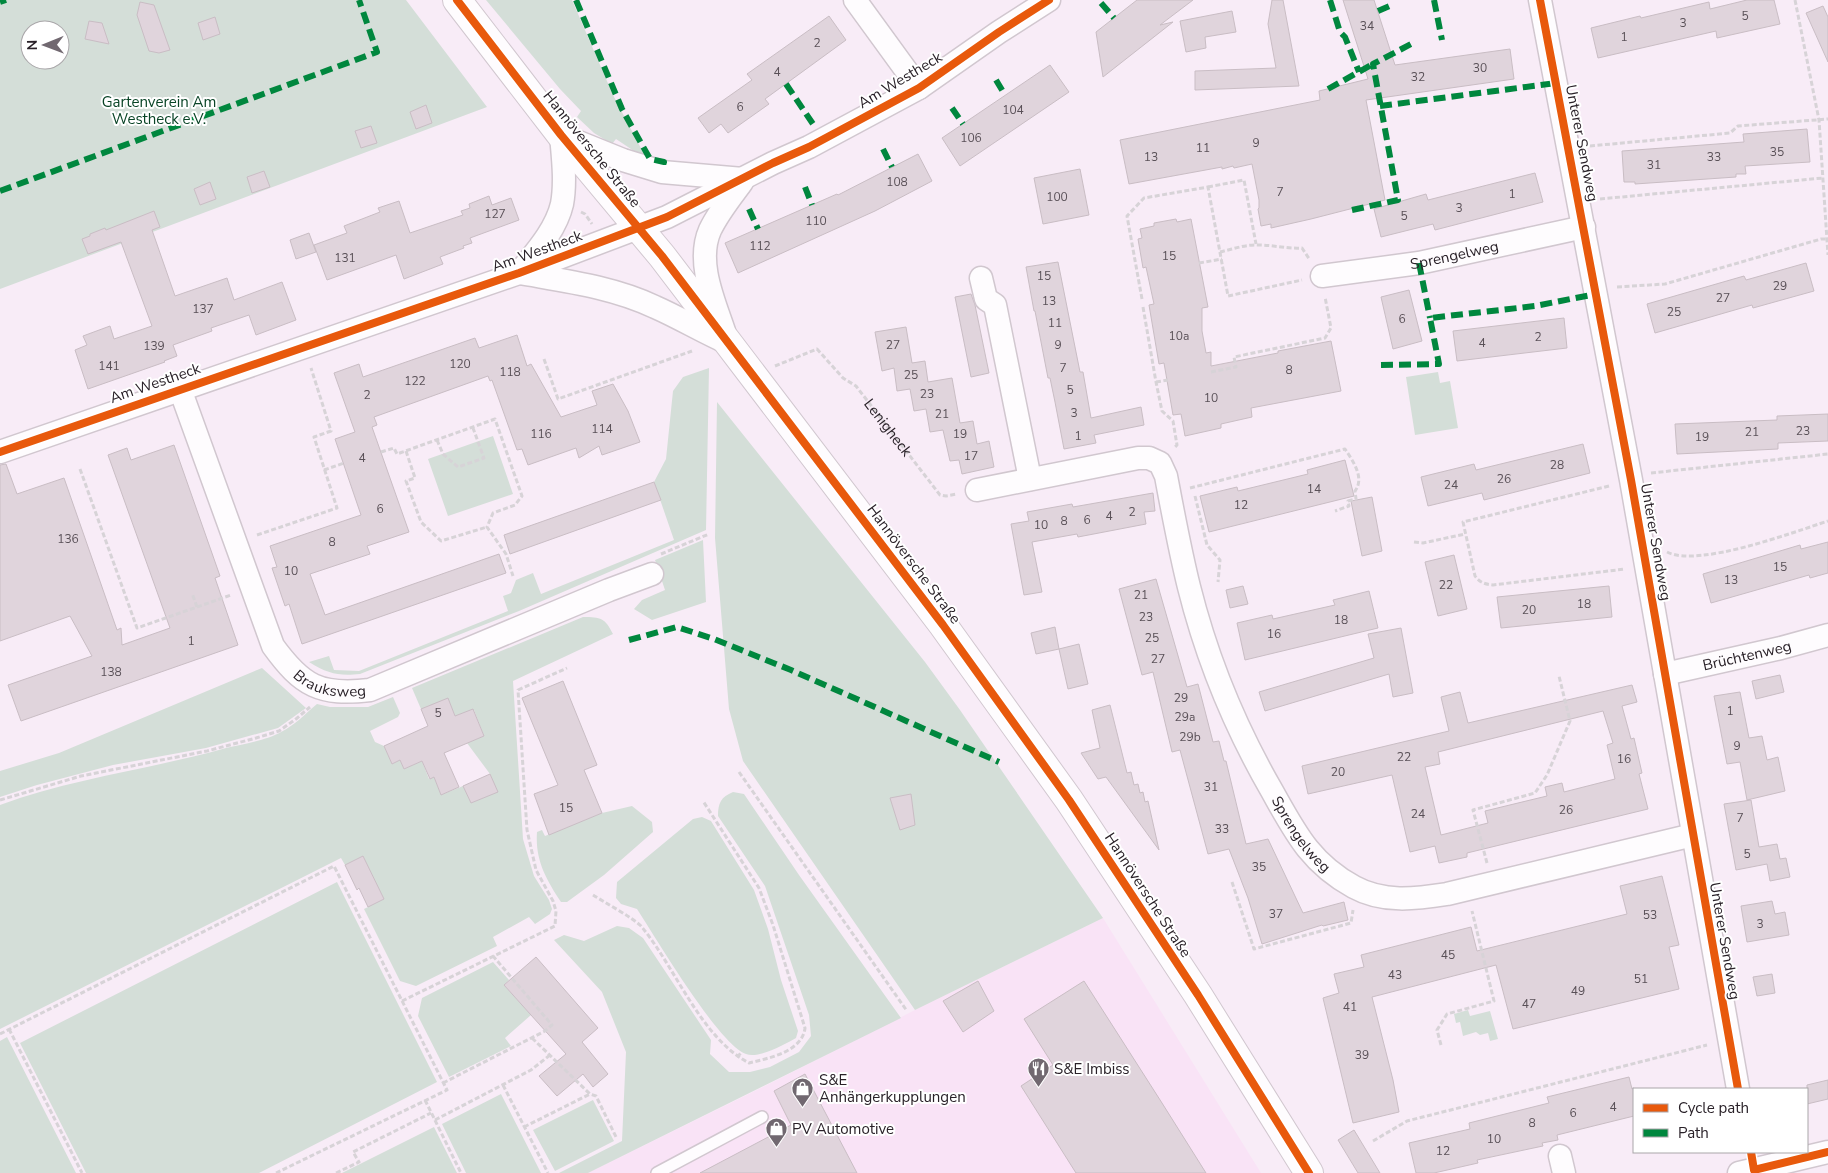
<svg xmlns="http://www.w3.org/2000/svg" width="1828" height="1173" font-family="'Nunito Sans',sans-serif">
<rect width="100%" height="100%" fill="#f8ecf7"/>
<path fill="#f9e3f6" d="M1103 918 1261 1173H588L773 1082 915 1010Z"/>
<path fill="#d4ded8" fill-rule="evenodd" d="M0 0H406L487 107 0 289ZM30 30H60V60H30Z
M486 0H572L613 95 644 154 637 153 616 139 612 144 594 133 577 117 581 111 560 89Z
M709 368 706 530 519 611 360 674C339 676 328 674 309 662L329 656 334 670 359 671 508 611 503 596 511 593 516 580 533 573 541 594 674 540 654 482 666 459 673 391 683 377Z
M1438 372 1440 383 1450 381 1458 428 1415 435 1406 377Z
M717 402 925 662 960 710 1103 918 915 1010 743 761 729 709 715 538Z
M493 436 513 494 448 516 428 459Z
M703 540 706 602 652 620 634 609 642 600 665 590 655 560Z
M583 617C601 617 605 618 613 634L513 681 523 839 534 876 549 900 552 909 550 914 535 924 529 917 493 937 497 946 416 986 400 981 364 909 384 899 363 856 345 865 341 858 0 1029V805C73 778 152 769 226 748 242 744 268 740 281 732 295 725 305 714 317 704L330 707H368L393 697 400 713 398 717 370 731 375 742 384 746 392 764 400 760 404 769 422 761 429 779 434 777 441 795 463 786 471 803 497 792 490 774 467 743 484 736 474 710 455 716 448 699 421 709 412 688Z
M262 668 306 708 278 728 206 748 113 765 37 785 0 797V771L59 753Z
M733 792 744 794 799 875 901 1018 588 1173H559L622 1141 626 1052 602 992 554 940 564 935 584 941 617 926 629 928 643 938 711 1040 710 1054 729 1072H750L770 1067 799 1052 811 1036 809 1015 765 886 718 816C718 803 721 797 733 792Z
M632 806 652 822 653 832 604 875 567 902H561C546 879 535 860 537 832L542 830 545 836 602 813Z
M702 817 711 821 754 890 768 929 781 980 798 1031 796 1038C785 1044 759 1059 746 1054 719 1045 656 938 637 909L621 904 616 898 617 882 693 819Z
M337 882 437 1082 259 1173H86L20 1043Z
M493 962 509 980 504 985 531 1015 505 1038 511 1046 449 1077 418 1016 422 998Z
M1468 1010 1470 1016 1490 1011 1498 1039 1490 1041 1488 1033 1480 1035 1476 1032 1463 1036 1460 1022 1456 1023 1454 1014Z
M7 1037 76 1173H0V1041Z
M501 1094 541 1173H466L442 1124Z
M593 1100 614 1141 555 1171 533 1130Z
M434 1127 457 1173H342Z"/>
<path fill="#e0d4dc" stroke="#c9bdc4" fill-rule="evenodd" d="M1137 0H1193L1160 25 1173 22 1103 77 1096 32Z
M1272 0H1283L1299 86 1195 90V71L1276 68 1268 24Z
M1343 0H1374L1395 65 1510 49 1514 79 1366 100 1385 200 1311 219 1271 228V224L1261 226 1258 209 1259 208V200L1252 164 1234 168 1233 166 1222 169V167L1129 184 1120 140 1320 100 1319 91 1368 79Z
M1747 0H1774L1780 24 1717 38 1716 31 1598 58 1591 28 1640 16 1641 18 1709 2 1710 9Z
M140 2 154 5 170 50 159 53 149 51 137 15Z
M1823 6 1828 17V62L1806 13Z
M1232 11 1236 32 1205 37 1206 48 1186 52 1180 21Z
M829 16 846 40 765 99 769 104 728 133 721 124 709 133 698 118 752 80 747 74Z
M215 17 220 34 203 40 198 23Z
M89 21 102 23 109 44 85 39Z
M1050 65 1069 92 960 166 942 138Z
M426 105 432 123 416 129 410 112Z
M371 126 377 143 361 148 355 131Z
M1807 129 1810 162 1745 166 1746 174H1736V177L1635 184V182H1624L1622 151 1744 142 1743 134Z
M918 154 932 181 875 211 738 273 725 243 837 194 838 195Z
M1080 169 1089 215 1043 224 1034 178Z
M264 171 270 187 252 193 247 177Z
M1535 173 1543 202 1435 230 1433 224 1381 237 1374 209 1426 194 1428 200Z
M210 182 216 199 200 205 194 189Z
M489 196 492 205 511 198 519 220 470 238 472 243 463 246 464 248 440 257 443 264 404 279 396 255 327 280 314 245 347 233 344 226 380 212 378 208 399 201 410 233 463 215 461 211 470 208 469 204Z
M154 211 160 227 152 230 175 296 227 278 234 300 282 282 296 320 256 335 249 315 211 328 212 331 173 345 177 356 164 361 165 362 88 389 75 350 87 345 83 336 110 326 114 339 152 326 121 242 88 254 82 239 90 236V234L105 228 106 230Z
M1176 219 1177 222 1191 219 1208 307 1202 308V331L1206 353 1211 352V366L1278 353V351L1331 341 1341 391 1251 408 1252 417 1221 424V428L1185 436 1181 414 1173 415 1164 363 1159 364 1149 305 1154 304 1146 267 1143 268 1138 239 1142 238 1140 229 1154 226V223Z
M309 233 316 252 296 259 290 240Z
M1058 262 1080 372H1083L1091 418 1141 407 1144 425 1094 435 1096 443 1064 449 1055 402 1050 378H1048L1035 311H1034L1026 267Z
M1806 263 1814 291 1753 308 1752 305 1655 333 1647 304 1744 276 1746 280Z
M1409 290 1422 341 1393 349 1381 297Z
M971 294 975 305 989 373 971 377 955 297Z
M1564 318 1567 348 1457 361 1453 331Z
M906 327 912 363 925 361 928 382 952 378 960 423 973 421 977 444 989 441 994 467 962 474 959 460 950 461 943 430 930 432 926 409 914 411 910 389 897 391 894 368 882 371 875 332Z
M517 335 527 366 531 364 561 417 597 405 592 391 613 384 628 411 640 442 602 455 599 446 579 458 576 448 528 465 522 449 517 450 492 380 490 381 488 376 374 417 377 425 372 427 409 532 367 546 370 554 310 574 325 615 499 554 506 573 302 644 289 604 285 606 272 568 277 567 270 546 361 515 335 439 355 432 334 373 359 364 363 377 475 338 479 348Z
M1828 414V441L1778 443V449L1677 454 1675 424 1777 420V416Z
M1583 444 1590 473 1484 500 1482 493 1428 506 1421 477 1474 464 1476 470Z
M174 445 220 576 215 578 238 645 21 721 8 685 92 656 70 616 0 641V465L6 464 17 494 64 478 117 630 121 628 122 645 170 628 108 455 127 448 131 460Z
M1345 460 1354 496 1209 532 1200 496 1237 487 1238 491 1308 474 1307 470Z
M654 482 661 500 510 554 504 535Z
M1153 493 1155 511 1144 512 1146 524 1078 537 1077 534 1032 542 1042 592 1024 595 1011 524 1029 521 1027 512 1072 504 1073 507Z
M1372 497 1382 551 1362 556 1351 501Z
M1828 542V573L1810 578 1809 575 1711 603 1703 574 1800 545 1801 549Z
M1454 555 1467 609 1438 616 1425 562Z
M1156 579 1187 687 1198 684 1213 742 1219 741 1224 761H1226L1246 844 1268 839 1303 913 1344 902 1348 920 1323 926 1322 925 1262 944 1248 898 1229 849 1208 854 1180 750 1172 752 1153 672 1142 675 1119 589Z
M1243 586 1248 604 1230 608 1226 590Z
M1609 586 1612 617 1501 628 1497 597Z
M1369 591 1378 628 1245 660 1237 623 1272 615 1273 619 1335 605 1333 600Z
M1055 627 1059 649 1079 644 1088 684 1068 689 1059 649 1036 654 1031 633Z
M1401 628 1413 693 1393 697 1389 674 1265 711 1259 692 1374 658 1368 634Z
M1780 675 1784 692 1756 699 1752 681Z
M563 681 597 765 584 770 602 813 549 835 534 794 558 785 522 698Z
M1632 685 1637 702 1622 706 1631 739 1634 738 1642 773 1639 774 1648 809 1467 853V857L1439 863 1435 846 1410 852 1392 775 1308 794 1302 766 1449 731 1441 697 1460 692 1468 723ZM1603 711 1613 743 1607 745 1615 779 1564 792 1562 783 1545 787 1547 796 1485 811 1488 823 1441 835 1425 767 1440 764 1438 752Z
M1740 692 1749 738 1762 736 1767 760 1778 757 1785 791 1747 800 1740 762 1727 764 1714 696Z
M448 698 455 716 473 709 484 736 444 753 459 787 441 795 434 777 430 779 422 761 404 769 400 760 392 764 384 746 428 726 421 709Z
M1110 705 1127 773 1131 772 1134 785 1138 784 1140 793 1143 792 1145 802 1148 801 1159 850 1106 777 1098 779 1081 753 1100 748 1092 710Z
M490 774 498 792 471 803 463 786Z
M911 794 915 825 900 830 890 798Z
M1751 800 1759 847 1777 844 1780 859 1786 858 1790 877 1770 881 1767 864 1736 870 1724 804Z
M363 856 384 899 368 907 359 888 357 890 345 865Z
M1662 876 1679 945 1669 947 1679 989 1513 1029 1496 965 1372 997 1393 1080 1399 1112 1353 1123 1323 998 1339 993 1334 974 1364 967 1361 955 1471 927 1477 951 1627 914 1620 886Z
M1772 901 1775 914 1785 912 1789 935 1747 942 1741 906Z
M536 957 598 1028 582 1042 608 1074 593 1087 583 1074 557 1096 539 1076 566 1054 504 985Z
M1772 974 1775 993 1757 996 1753 977Z
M978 981 994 1011 963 1032 943 1001Z
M1084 981 1162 1103 1206 1173H1076L1021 1086 1053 1065 1024 1019Z
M805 1074 857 1173H700L791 1125 774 1091Z
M1629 1077 1632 1089 1634 1088V1116L1557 1135 1558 1140 1542 1143 1543 1146 1477 1160 1478 1163 1434 1173H1416L1409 1143 1470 1129 1469 1123 1549 1103 1547 1097Z
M1828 1080V1099L1807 1104V1085Z
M1354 1130 1380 1173H1358L1338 1140Z"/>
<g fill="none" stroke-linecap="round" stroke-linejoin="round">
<defs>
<path id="lane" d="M657 1173 762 1117"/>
<g id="street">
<path d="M855 0 919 88"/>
<path d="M1540 0 1631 480 1738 1089"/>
<path d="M519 273C535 253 556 230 562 204 566 182 563 158 561 135L623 160 662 172 743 179"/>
<path d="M520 273C565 281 613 287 655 307 680 318 703 332 728 343"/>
<path id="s2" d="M1322 276 1419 263 1584 227"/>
<path d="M981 278 986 299 995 305 1030 479"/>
<path d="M724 331C714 301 696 262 710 230 718 213 731 197 742 182"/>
<path id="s3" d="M180 389 273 646C302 686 320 696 370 690L609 590 652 574"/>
<path d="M0 452 519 273 667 217 773 163 809 147 919 88 999 32 1049 0"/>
<path id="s4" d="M977 490 1138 458H1149L1160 463 1166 476C1173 513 1180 551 1189 587 1207 659 1235 727 1272 791 1295 832 1310 863 1354 887 1383 903 1415 899 1447 894L1693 835"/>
<path id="s5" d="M1665 674 1781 648 1828 635"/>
<path d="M1560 1156 1564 1173"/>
<path d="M1739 1173 1828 1152"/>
</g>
<path id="secondary" d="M457 0 561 135 662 256 943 625 1069 800 1198 995 1309 1173"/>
</defs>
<use href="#lane" stroke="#d1c7cf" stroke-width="14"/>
<use href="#street" stroke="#d1c7cf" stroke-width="25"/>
<use href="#secondary" stroke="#d1c7cf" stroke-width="30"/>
<g stroke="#d7d3d7" stroke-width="3" stroke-dasharray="5 2.5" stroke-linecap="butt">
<path d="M1795 0 1819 120 1828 255"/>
<path d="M1590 146 1730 133 1738 126 1828 119"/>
<path d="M1208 187 1244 180 1256 244"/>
<path d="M1600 199 1823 178"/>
<path d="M581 212 585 214 592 224"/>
<path d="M1220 252C1233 249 1247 244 1259 245 1274 245 1287 249 1302 248L1310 260"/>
<path d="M1199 263 1222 259"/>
<path d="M1617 287 1665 284 1821 239H1827"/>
<path d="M1142 299 1127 216 1144 198 1208 187 1228 296 1302 280"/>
<path d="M1143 307 1156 382 1162 411 1173 421 1177 445 1174 448"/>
<path d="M544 359 558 399 692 351"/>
<path id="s1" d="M775 366 817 349 843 378 856 386 940 495 946 496 957 494"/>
<path d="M1211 372 1236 367 1234 357 1325 338 1331 328 1325 297"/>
<path d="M1156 382 1168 380"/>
<path d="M437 440 443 454 458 467 484 458 473 428"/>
<path d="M406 451 415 478 406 481 421 522 441 541 487 527"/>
<path d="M381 452 394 448 397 454 495 419 522 496 515 505 493 513 487 527 506 554 513 576"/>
<path d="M80 469 137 628 197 607 192 593"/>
<path d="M324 470 344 463"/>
<path d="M1651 473 1828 454"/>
<path d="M1609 486 1463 522 1475 576C1480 583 1485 584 1493 585L1625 569"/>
<path d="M1190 488 1345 449C1353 461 1365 478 1355 491L1356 499 1348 501 1349 506 1335 511"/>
<path d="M1195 496 1207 545 1220 560 1218 582"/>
<path d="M257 535 337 508 314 437 331 431 311 368"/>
<path d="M1414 542 1423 543 1465 534"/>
<path d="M1667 552C1698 568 1794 532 1828 521"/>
<path d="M661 554 709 534"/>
<path d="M197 607 231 595"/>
<path d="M739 772 907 1011"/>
<path d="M0 800 81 776 207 751 256 738 279 731 296 719 310 707"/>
<path d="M1487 863 1473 810 1535 793 1547 775 1570 721 1559 676"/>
<path d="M1232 882 1254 949 1351 923 1353 910"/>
<path d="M593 895C604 902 633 918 641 926 676 968 700 1037 749 1063 769 1058 802 1052 805 1028L773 925 759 888 703 801"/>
<path d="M402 1001 555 926 556 911 553 901 536 870 527 830 518 690 567 668"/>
<path d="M9 1029 82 1173"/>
<path d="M0 1034 334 866 447 1090 276 1173"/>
<path d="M532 1038 590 1094 596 1096 617 1139"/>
<path d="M1441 1045 1437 1030 1447 1014 1494 1001 1472 911"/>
<path d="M737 1057 742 1052"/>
<path d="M443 1083 545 1031 552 1025 493 956"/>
<path d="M503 1085 548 1173"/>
<path d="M425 1100 461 1173"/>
<path d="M435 1120 531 1070 550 1055"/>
<path d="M524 1127 590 1094"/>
<path d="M1373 1141 1407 1121 1707 1045"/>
<path d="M336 1173 359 1162 353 1152 431 1113"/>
</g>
<use href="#lane" stroke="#fefcfe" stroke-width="11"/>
<use href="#street" stroke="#fefcfe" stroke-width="22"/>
<use href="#secondary" stroke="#fefcfe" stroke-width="28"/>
<path stroke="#00873e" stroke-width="6" stroke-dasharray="12 6" stroke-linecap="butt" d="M576 0 622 109 650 159 664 162 663 165
M1330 0 1340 32 1345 37 1359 72
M1434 0 1442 40
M0 2 6 0
M1101 3 1114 18
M1378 11 1394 4
M996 80 1005 95
M786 84 813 124
M1328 89 1373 64
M1380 106 1556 83
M952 108 963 124
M883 149 892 167
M805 187 812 205
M0 191 377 52 359 0
M749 209 758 229
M1352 210 1398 200 1373 64 1415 42
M1419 263 1430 318
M1381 365 1439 364 1430 318 1535 306 1596 294
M629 640 677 627 714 639 791 670 999 762"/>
<defs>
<path id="cycleway" d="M457 0 561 135 662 256 943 625 1069 800 1198 995 1309 1173
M1540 0 1631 480 1738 1089
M0 452 519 273 667 217 773 163 809 147 919 88 999 32 1049 0
M1751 1152 1754 1170 1828 1152"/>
</defs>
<use href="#cycleway" stroke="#fff" stroke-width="11"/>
<use href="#cycleway" stroke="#e8590c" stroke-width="8"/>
</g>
<defs>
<symbol id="restaurant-pin" viewBox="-11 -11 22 30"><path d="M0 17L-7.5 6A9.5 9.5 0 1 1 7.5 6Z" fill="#716870" stroke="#fff"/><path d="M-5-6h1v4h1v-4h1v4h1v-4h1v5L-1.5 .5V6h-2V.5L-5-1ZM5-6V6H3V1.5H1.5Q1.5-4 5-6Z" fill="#fff"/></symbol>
<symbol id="shop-pin" viewBox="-11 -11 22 30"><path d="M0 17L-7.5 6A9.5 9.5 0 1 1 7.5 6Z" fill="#716870" stroke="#fff"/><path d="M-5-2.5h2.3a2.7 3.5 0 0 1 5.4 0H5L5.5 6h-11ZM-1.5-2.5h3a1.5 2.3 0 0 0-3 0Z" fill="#fff"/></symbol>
</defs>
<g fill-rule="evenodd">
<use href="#restaurant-pin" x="1026" y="1056" width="25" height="34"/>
<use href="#shop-pin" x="790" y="1076" width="25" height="34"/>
<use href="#shop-pin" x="764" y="1116" width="25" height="34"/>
</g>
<g text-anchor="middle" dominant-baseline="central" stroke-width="4" stroke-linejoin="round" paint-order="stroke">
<g font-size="12" fill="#595057">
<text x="1745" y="16">5</text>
<text x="1683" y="23">3</text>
<text x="1367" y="26">34</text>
<text x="1624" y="37">1</text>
<text x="817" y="43">2</text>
<text x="1480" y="68">30</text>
<text x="777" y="72">4</text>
<text x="1418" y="77">32</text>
<text x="740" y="107">6</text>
<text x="1013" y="110">104</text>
<text x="971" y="138">106</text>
<text x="1256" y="143">9</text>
<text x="1203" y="148">11</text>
<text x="1777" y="152">35</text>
<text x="1151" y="157">13</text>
<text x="1714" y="157">33</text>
<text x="1654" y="165">31</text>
<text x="897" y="182">108</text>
<text x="1280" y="192">7</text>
<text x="1512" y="194">1</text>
<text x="1057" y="197">100</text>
<text x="1459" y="208">3</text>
<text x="495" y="214">127</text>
<text x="1404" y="216">5</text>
<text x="816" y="221">110</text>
<text x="760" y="246">112</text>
<text x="1169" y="256">15</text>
<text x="345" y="258">131</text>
<text x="1044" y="276">15</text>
<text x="1780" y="286">29</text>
<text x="1723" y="298">27</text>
<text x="1049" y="301">13</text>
<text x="203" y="309">137</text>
<text x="1674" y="312">25</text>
<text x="1402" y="319">6</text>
<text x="1055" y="323">11</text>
<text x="1179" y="336">10a</text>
<text x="1538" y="337">2</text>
<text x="1482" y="343">4</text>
<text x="893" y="345">27</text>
<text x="1058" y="345">9</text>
<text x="154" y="346">139</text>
<text x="460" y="364">120</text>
<text x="109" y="366">141</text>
<text x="1063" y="368">7</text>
<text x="1289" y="370">8</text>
<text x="510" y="372">118</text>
<text x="911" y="375">25</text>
<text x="415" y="381">122</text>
<text x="1070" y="390">5</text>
<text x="927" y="394">23</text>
<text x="367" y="395">2</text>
<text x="1211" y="398">10</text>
<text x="1074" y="413">3</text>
<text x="942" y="414">21</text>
<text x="602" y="429">114</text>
<text x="1803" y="431">23</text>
<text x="1752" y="432">21</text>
<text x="541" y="434">116</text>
<text x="960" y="434">19</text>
<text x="1078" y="436">1</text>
<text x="1702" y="437">19</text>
<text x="971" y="456">17</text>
<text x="362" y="458">4</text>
<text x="1557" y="465">28</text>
<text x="1504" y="479">26</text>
<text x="1451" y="485">24</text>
<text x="1314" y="489">14</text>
<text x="1241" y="505">12</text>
<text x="380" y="509">6</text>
<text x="1132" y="512">2</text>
<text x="1109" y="516">4</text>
<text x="1087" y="520">6</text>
<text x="1064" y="521">8</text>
<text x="1041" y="525">10</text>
<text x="68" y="539">136</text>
<text x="332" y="542">8</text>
<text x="1780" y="567">15</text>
<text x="291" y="571">10</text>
<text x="1731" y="580">13</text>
<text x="1446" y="585">22</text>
<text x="1141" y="595">21</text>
<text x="1584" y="604">18</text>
<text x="1529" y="610">20</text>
<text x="1146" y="617">23</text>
<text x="1341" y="620">18</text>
<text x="1274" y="634">16</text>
<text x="1152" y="638">25</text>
<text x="191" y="641">1</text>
<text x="1158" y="659">27</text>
<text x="111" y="672">138</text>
<text x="1181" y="698">29</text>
<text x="1730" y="711">1</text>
<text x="438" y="713">5</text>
<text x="1185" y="717">29a</text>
<text x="1190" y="737">29b</text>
<text x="1737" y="746">9</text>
<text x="1404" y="757">22</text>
<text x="1624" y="759">16</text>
<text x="1338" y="772">20</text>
<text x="1211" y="787">31</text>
<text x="566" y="808">15</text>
<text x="1566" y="810">26</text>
<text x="1418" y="814">24</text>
<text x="1740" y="818">7</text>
<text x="1222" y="829">33</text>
<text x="1747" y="854">5</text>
<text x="1259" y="867">35</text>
<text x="1276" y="914">37</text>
<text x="1650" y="915">53</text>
<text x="1760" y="924">3</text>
<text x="1448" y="955">45</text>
<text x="1395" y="975">43</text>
<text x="1641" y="979">51</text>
<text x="1578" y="991">49</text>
<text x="1529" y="1004">47</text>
<text x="1350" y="1007">41</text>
<text x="1362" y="1055">39</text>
<text x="1613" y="1107">4</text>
<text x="1573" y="1113">6</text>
<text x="1532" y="1123">8</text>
<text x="1494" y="1139">10</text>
<text x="1443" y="1151">12</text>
</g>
<g font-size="15" fill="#292128" stroke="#fff">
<text transform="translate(900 80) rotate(-31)">Am Westheck</text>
<text transform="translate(1582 143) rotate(79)">Unterer Sendweg</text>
<text transform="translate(592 149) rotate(51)">Hannöversche Straße</text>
<text transform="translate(537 251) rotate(-20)">Am Westheck</text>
<text stroke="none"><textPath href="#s2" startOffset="134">Sprengelweg</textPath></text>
<text transform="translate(155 383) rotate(-19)">Am Westheck</text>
<text stroke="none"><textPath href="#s1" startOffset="152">Lenigheck</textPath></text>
<text transform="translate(1656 542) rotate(80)">Unterer Sendweg</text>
<text transform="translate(914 564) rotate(53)">Hannöversche Straße</text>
<text stroke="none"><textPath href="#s5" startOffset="84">Brüchtenweg</textPath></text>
<text stroke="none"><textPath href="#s3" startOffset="346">Brauksweg</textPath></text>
<text stroke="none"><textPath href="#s4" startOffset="588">Sprengelweg</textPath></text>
<text transform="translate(1148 895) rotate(57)">Hannöversche Straße</text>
<text transform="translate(1725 941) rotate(80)">Unterer Sendweg</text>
</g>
<g font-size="15" fill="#094426" stroke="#fff">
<text x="159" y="102">Gartenverein Am<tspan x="159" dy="17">Westheck e.V.</tspan></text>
</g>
<g font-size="15" fill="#292128" stroke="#fff" text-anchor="start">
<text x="1054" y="1069">S&amp;E Imbiss</text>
<text x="819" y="1080">S&amp;E<tspan x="819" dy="17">Anhängerkupplungen</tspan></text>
<text x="792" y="1129">PV Automotive</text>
</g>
</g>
<rect x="1633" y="1088" width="175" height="65" fill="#ffffff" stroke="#a9a6a9"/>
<rect x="1643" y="1104" width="25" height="8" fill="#e8590c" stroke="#a9a6a9"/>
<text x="1678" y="1113" font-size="15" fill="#292128">Cycle path</text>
<rect x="1643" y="1129" width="25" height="8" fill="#00873e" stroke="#a9a6a9"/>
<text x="1678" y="1138" font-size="15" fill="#292128">Path</text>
<g transform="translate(45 45) rotate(269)"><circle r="24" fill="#ffffff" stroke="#a9a6a9"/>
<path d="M0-4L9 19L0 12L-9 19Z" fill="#716870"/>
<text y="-8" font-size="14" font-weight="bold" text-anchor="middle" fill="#292128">N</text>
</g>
</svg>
